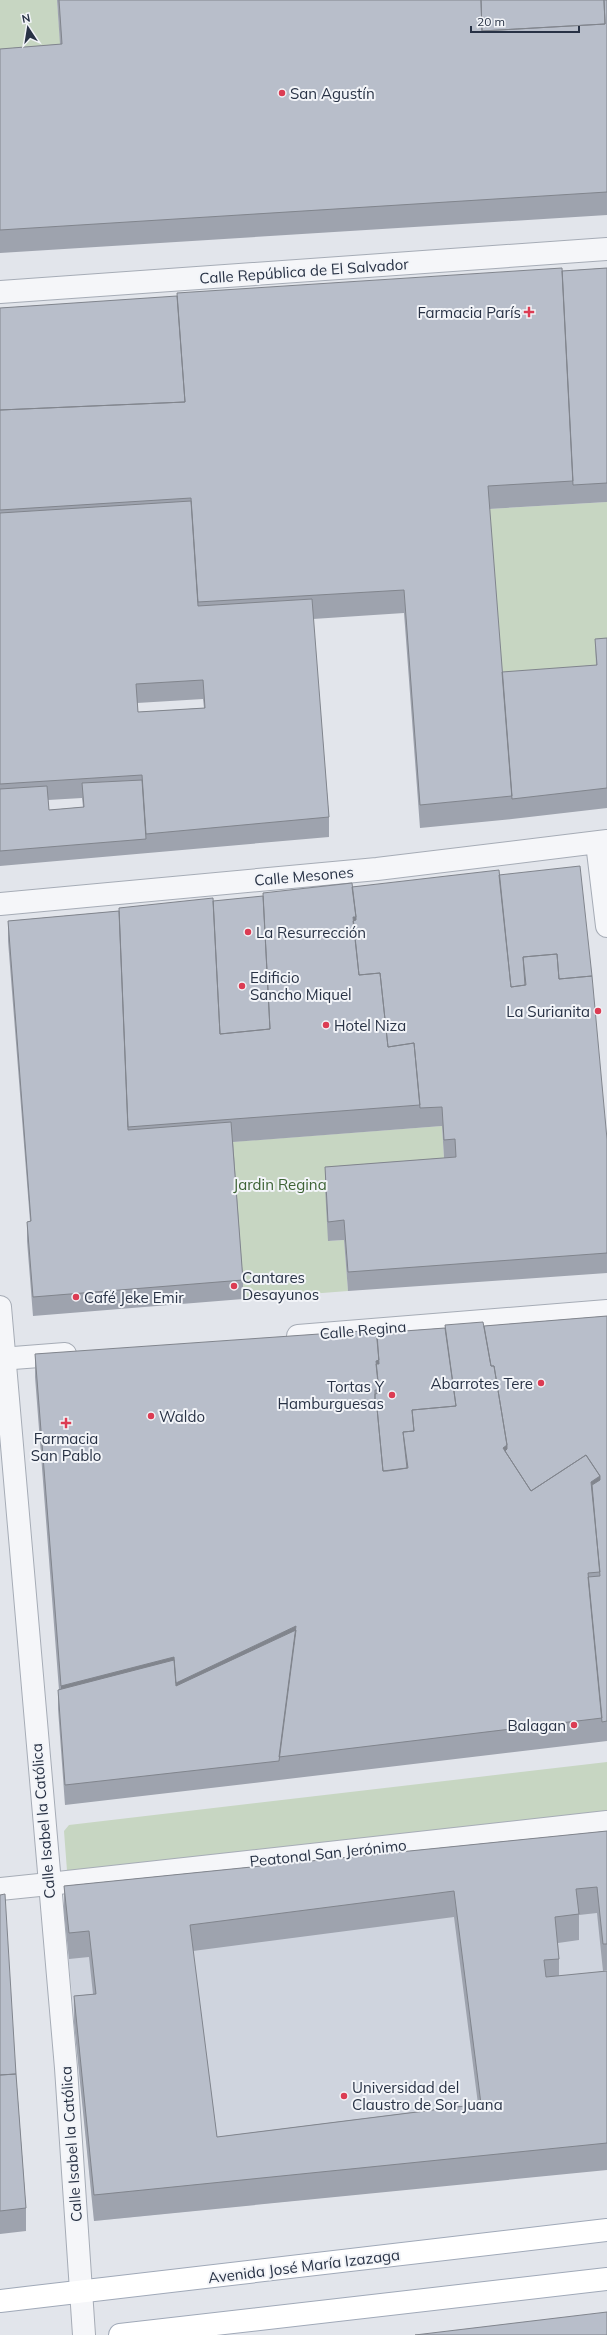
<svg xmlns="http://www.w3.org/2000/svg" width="607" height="2335" font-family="Mulish,sans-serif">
<rect width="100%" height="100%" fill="#e2e5eb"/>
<path fill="#cfd4de" d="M607 1857V2169L94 2221 64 1912Z"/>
<path fill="#c7d6c2" d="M0 0H57L62 67 0 72Z
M607 502V657L597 684 502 692 488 509Z
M442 1126 444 1159 329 1241 344 1240 348 1291 243 1299 231 1142Z
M607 1762V1834L68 1884 64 1831 69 1825Z"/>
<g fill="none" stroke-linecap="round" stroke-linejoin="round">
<defs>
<path id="pedestrian" d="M298 1336 607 1311
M0 1359 65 1354
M49 1884 607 1822"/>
<path id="minor" d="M0 292 607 249
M597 843 607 926
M0 904 377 869 607 841
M0 1889 49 1884"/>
<path id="tertiary" d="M0 1307 66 2068 84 2335"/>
<path id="primary" d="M0 2301 607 2230
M120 2335 607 2279"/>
</defs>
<use href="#pedestrian" stroke="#a6acb6" stroke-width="24"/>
<use href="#minor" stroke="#a6acb6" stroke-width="24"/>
<use href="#tertiary" stroke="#a6acb6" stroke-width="24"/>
<use href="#primary" stroke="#a0a9b8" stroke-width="24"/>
<use href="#pedestrian" stroke="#f5f6f9" stroke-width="22"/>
<use href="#minor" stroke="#f5f6f9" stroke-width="22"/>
<use href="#tertiary" stroke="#f5f6f9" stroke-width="22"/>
<use href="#primary" stroke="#fff" stroke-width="22"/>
</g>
<path fill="#9ea3ae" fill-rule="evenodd" d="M57 0H607V215L0 253V49L60 44Z
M607 268V502L489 509 502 673 596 665 595 639 607 638V808L512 819 420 828 404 613 313 619 329 817V837L0 866V308ZM203 699 204 708 138 712 137 703ZM82 798 83 807 49 810 48 800Z
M499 875 607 1139V1273L348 1291 344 1240 328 1241 325 1187V1167L444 1158 442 1126 233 1142 243 1280V1299L33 1316 27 1241V1222L30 1221 8 941V921L119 911 352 887Z
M607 1316V1741L279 1780 65 1805 58 1709V1690H59L35 1377V1354L377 1333 445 1328V1325L484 1326Z
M607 1831V1970L603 1971 597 1913 579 1915V1940L558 1943 559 1959V1976L607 1971V2170L94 2221 74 2023V1996L93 1994 89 1957 69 1959 64 1912V1886ZM454 1917 478 2104 217 2137 193 1951Z
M0 1895 16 2074 26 2208V2231L0 2234Z"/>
<path fill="#81858d" d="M353 917H356V940Z
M379 1360V1383L376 1361Z
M507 1445V1458L503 1448Z
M600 1476V1499L593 1503 591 1482Z
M296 1626V1649L176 1706V1683Z
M174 1657V1680L61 1709V1686Z"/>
<path fill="#b8beca" stroke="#81858d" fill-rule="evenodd" d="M59 0H481L482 31 605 24 604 0H607V192L0 230V49L62 44Z
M481 0H604L605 24 482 31Z
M562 268 573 481 488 486 512 796 420 805 404 590 198 602 191 498 0 510V410L185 402 177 293Z
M607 268V483L573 485 562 271Z
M177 296 185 402 0 410V308Z
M191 501 198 606 312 599 329 817 146 834 142 775 0 784V513ZM203 680 205 708 138 712 136 684Z
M607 638V788L512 799 502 672 597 665 595 639Z
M142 780 146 839 0 851V789L47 786 49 810 84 807 82 783Z
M580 866 592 976 559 979 557 954 523 957 525 985 511 987 499 875Z
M499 870 511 987 526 985 523 957 557 954 559 979 592 976 607 1139V1253L348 1272 344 1220 328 1222 325 1167 456 1157 455 1139 444 1140 442 1107 420 1108 414 1043 388 1047 380 973 359 975 353 921 356 920V917L352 887Z
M352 883 356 917H353L359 975 380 973 388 1047 414 1043 420 1105 128 1127 119 908 213 898 220 1034 270 1029 263 893Z
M263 896 270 1029 220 1034 213 901Z
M119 911 128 1130 231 1122 243 1280 33 1297 27 1222 31 1221 8 921Z
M607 1316V1721L602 1722 588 1577 600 1576 592 1485 600 1480V1476L586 1455 531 1491 505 1451 507 1449V1445L494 1366H491L484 1326Z
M483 1322 491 1366H494L507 1445 503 1448 531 1491 586 1455 600 1476 591 1482 600 1572 588 1573 602 1718 279 1757 296 1626 176 1683 174 1657 61 1686 35 1354 376 1330 379 1360 376 1361 379 1390H375V1407L377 1408 383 1471H387L408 1468 403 1432 414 1431 412 1410 456 1406 445 1325Z
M445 1328 456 1406 412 1410 414 1431 403 1432 407 1468 383 1471 377 1408 375 1407V1394L379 1393 376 1364H379L377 1333Z
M296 1630 279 1761 65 1785 58 1690 174 1660 176 1686Z
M607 1831V1944H603L597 1887 576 1889 579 1914 555 1917 559 1959 544 1960 546 1977 607 1971V2143L94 2195 74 1996 96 1994 89 1931 69 1933 64 1886ZM454 1891 481 2104 217 2137 190 1925Z
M5 1894 16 2074 0 2075V1895Z
M16 2074 26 2208 0 2211V2075Z
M607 2312V2335H415Z"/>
<g fill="#dc3c53" stroke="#f2f4f8" stroke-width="1.5">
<circle cx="282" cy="93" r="4"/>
<path d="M527 306h4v4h4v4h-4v4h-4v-4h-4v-4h4z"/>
<circle cx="248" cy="932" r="4"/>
<circle cx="242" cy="986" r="4"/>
<circle cx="598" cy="1011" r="4"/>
<circle cx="326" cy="1025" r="4"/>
<circle cx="234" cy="1286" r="4"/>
<circle cx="76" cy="1297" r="4"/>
<circle cx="541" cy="1383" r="4"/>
<circle cx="392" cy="1395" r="4"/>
<circle cx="151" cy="1416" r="4"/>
<path d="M64 1417h4v4h4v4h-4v4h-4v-4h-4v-4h4z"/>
<circle cx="574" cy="1725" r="4"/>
<circle cx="344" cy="2096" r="4"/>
</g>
<g text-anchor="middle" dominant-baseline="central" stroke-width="4" stroke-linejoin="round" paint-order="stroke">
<g font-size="15" fill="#283245" stroke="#f2f4f8" text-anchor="start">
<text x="290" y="93">San Agustín</text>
<text x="521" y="312" text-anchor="end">Farmacia París</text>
<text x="256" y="932">La Resurrección</text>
<text x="250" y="977">Edificio<tspan x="250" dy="17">Sancho Miquel</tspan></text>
<text x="590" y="1011" text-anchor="end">La Surianita</text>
<text x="334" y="1025">Hotel Niza</text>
<text x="242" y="1277">Cantares<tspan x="242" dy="17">Desayunos</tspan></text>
<text x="84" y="1297">Café Jeke Emir</text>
<text x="533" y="1383" text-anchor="end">Abarrotes Tere</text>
<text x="384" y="1386" text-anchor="end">Tortas Y<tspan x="384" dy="17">Hamburguesas</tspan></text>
<text x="159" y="1416">Waldo</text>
<text x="66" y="1438" text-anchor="middle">Farmacia<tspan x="66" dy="17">San Pablo</tspan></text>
<text x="566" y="1725" text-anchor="end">Balagan</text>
<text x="352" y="2087">Universidad del<tspan x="352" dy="17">Claustro de Sor Juana</tspan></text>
</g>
<g font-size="15" fill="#283245" stroke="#f2f4f8">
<text transform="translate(304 271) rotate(-4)">Calle República de El Salvador</text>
<text transform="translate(304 876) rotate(-5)">Calle Mesones</text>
<text transform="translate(363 1330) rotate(-5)">Calle Regina</text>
<text transform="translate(43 1821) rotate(-95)">Calle Isabel la Católica</text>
<text transform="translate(328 1853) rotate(-6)">Peatonal San Jerónimo</text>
<text transform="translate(71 2144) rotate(-94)">Calle Isabel la Católica</text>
<text transform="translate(304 2266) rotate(-7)">Avenida José María Izazaga</text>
</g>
<g font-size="15" fill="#3c6234" stroke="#f2f4f8">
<text x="280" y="1184">Jardin Regina</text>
</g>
</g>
<g transform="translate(28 28) rotate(348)" stroke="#f2f4f8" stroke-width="3" paint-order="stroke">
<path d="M0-3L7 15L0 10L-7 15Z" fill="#283245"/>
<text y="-6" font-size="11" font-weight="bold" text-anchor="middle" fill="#283245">N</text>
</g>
<path d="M471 26v6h108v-6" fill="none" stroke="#283245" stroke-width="2"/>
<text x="477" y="26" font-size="12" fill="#283245" stroke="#f2f4f8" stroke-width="3" paint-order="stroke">20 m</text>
</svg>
